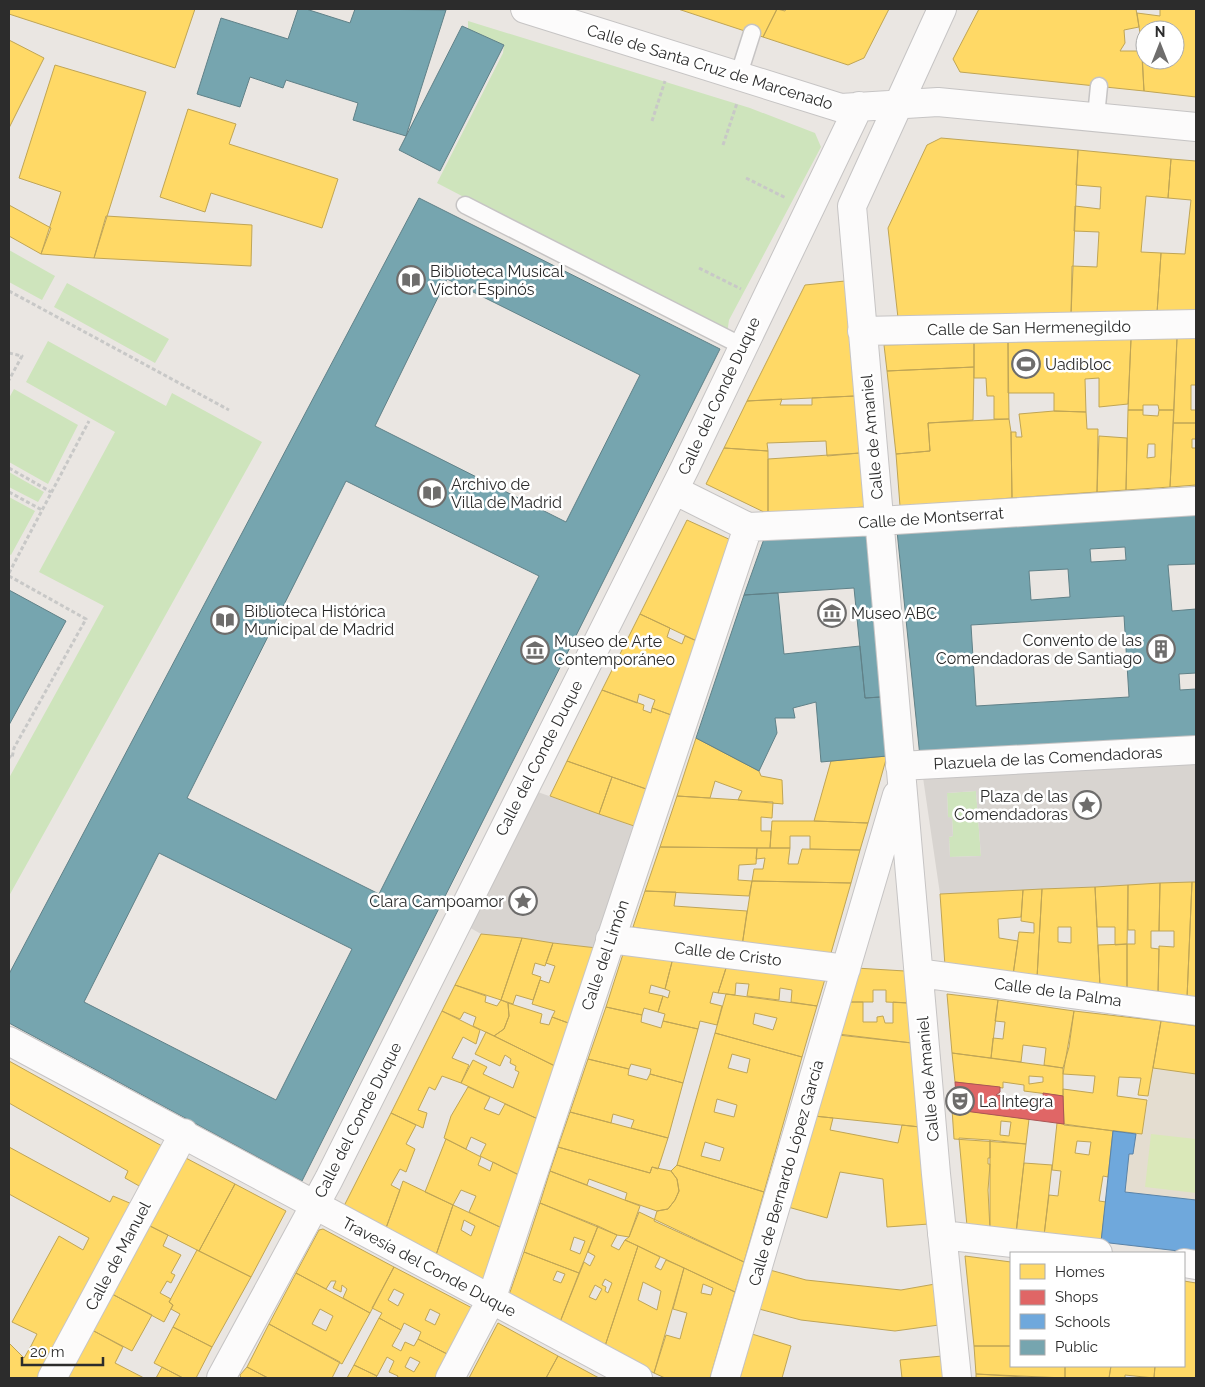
<svg xmlns="http://www.w3.org/2000/svg" width="1205" height="1387" font-family="Raleway,sans-serif">
<rect width="100%" height="100%" fill="#eae6e2"/>
<path fill="#e4ddd0" d="M1161 1021 1196 1026V1253L1101 1242 1113 1131 1142 1134Z"/>
<path fill="#cee4bc" d="M468 21 750 108 815 133 821 147 729 320 727 334 437 183 503 53 504 45 468 29Z
M9 250 55 276 42 300 9 282Z
M67 283 169 339 155 363 54 307Z
M48 341 166 406 172 393 262 442 9 896V778L104 606 39 572 115 432 26 382Z
M14 389 78 425 48 484 9 462V398Z
M9 472 44 492 38 502 9 487Z
M9 497 35 511 11 555 9 554Z
M976 791 981 856 950 857 949 837 953 836 952 818H948L947 793Z"/>
<path fill="#dae8b9" d="M1151 1134 1196 1139V1193L1145 1187Z"/>
<path fill="#d8d4d0" fill-rule="evenodd" d="M1196 739V882L940 894 920 757ZM976 791 981 856 950 857 949 837 953 836 952 818 948 817 947 793Z
M535 791 647 831 597 948 481 934 467 926Z"/>
<path fill="#ffd966" stroke="#c0a555" fill-rule="evenodd" d="M10 9H195L175 68 9 14Z
M678 9H777L763 37Z
M777 9 785 11 786 9H889L864 58 848 65 763 37Z
M979 9H1136L1139 27 1124 30 1125 43 1120 51H1142L1144 91 960 72 953 59Z
M1160 9H1196V97L1144 91 1142 58 1145 60H1175V30H1145V47H1142L1137 13 1160 16Z
M9 40 44 58 9 128Z
M55 65 146 92 94 258 41 254 61 192 19 178Z
M188 109 236 124 229 144 338 179 322 228 211 193 205 212 160 197Z
M941 138 1078 150 1071 315 898 318 888 228 927 145Z
M1078 150 1171 159 1168 198 1146 196 1141 252 1161 253 1157 313 1071 315 1072 266 1097 267 1099 232 1074 231 1075 206 1100 209 1101 187 1076 185Z
M1171 159 1196 161V313H1157L1161 253 1185 254 1191 200 1168 198Z
M9 205 51 228 41 254 9 236Z
M106 216 252 225 251 266 94 258Z
M845 281 855 396 747 401 805 285Z
M1177 338H1196V385H1191V410H1196V423H1173Z
M1177 338 1174 410H1159L1158 405H1143V410H1128L1131 339Z
M1131 339 1128 404 1099 407V378L1085 379 1086 412 1054 411V393H1008V342Z
M1008 342 1009 419H994V396H987L986 378H974V343Z
M974 343V367L887 371 884 345Z
M974 367 973 420 928 423 930 451 896 454 887 371Z
M855 396 860 453 827 456 826 441 767 443 768 451 724 448 747 401 782 399 780 405H812V398Z
M1128 410H1143V415L1158 416 1159 410H1174L1170 487 1126 490ZM1148 444H1155V457L1147 458Z
M1054 411 1086 412 1087 429H1098L1097 492 1012 498 1011 432H1016V437H1022L1019 414Z
M1009 419 1011 432 1012 498 900 506 896 454 930 451 928 423Z
M1173 423H1196V439H1192V448H1196V485L1170 487Z
M1099 436 1127 438 1126 490 1097 492Z
M724 448 768 451V514L706 484Z
M860 453 864 507 768 514V459Z
M687 520 733 541 699 642 640 614Z
M640 614 670 628 667 637 682 644 685 636 699 642 674 716 652 708 655 700 639 694 637 703 602 690Z
M602 690 644 705 643 710 651 713 652 708 674 716 649 790 567 761Z
M696 738 759 771 761 776 782 780 783 804 738 800 742 791 715 781 710 798 677 796Z
M887 756 868 823 814 821 831 761Z
M567 761 612 777 599 814 550 796Z
M612 777 649 790 637 827 599 814Z
M677 796 773 802 772 818 761 817V831H771L770 848 660 847Z
M772 821H814L868 823 860 850 810 849V836H790V848H770Z
M660 847 757 848 756 864 739 865 738 880 752 881 749 896 645 891Z
M757 848H790L788 864H798L802 849 860 850 851 883 752 881 754 869H763L765 858 756 859Z
M752 881 851 883 831 953 742 946Z
M1192 882 1187 998 1158 994 1159 946 1174 947V931H1159L1160 883Z
M1192 882H1196V999L1187 998Z
M1160 883 1159 931H1151V948L1159 949 1158 994 1127 990V944H1135V930H1128V885Z
M1128 885 1127 944 1115 945V927H1097L1095 887Z
M1095 887 1100 986 1037 978 1042 889ZM1058 927H1071V943L1058 942Z
M1042 889 1037 978 1013 975 1019 932 1034 933V923L1021 921 1023 890Z
M1023 890 1021 917 998 919 999 938 1018 941 1013 975 945 966 940 894Z
M645 891 676 892 674 906 747 911 742 946 633 927Z
M481 934 522 938 501 1000 455 985Z
M522 938 553 943 545 966 535 963 532 974 541 977 533 1000 516 995 513 1004 501 1000Z
M553 943 597 948 571 1024 552 1017 555 1011 532 1004 540 980 549 983 555 966 546 963Z
M1127 944V990L1100 986 1098 945Z
M624 951 673 958 665 989 651 985 649 993 663 996 658 1012 644 1008 642 1015 606 1007Z
M673 958 727 965 718 993 713 992 710 1003 722 1006 717 1025 700 1021 698 1029 663 1021 665 1014 658 1012 663 996 668 998 670 991 665 989Z
M727 965 825 979 817 1006 791 1002 792 990 780 988 779 1000 747 996 749 984 736 983 735 995 718 993Z
M856 968 905 971 908 1003 886 1002V990H873V1002H847Z
M455 985 486 996 485 1002 497 1006 501 1000 508 1003 509 1016 504 1029 494 1036 473 1026 476 1017 464 1012 460 1019 442 1011Z
M726 994 817 1006 802 1057 715 1033ZM755 1013 777 1018 773 1030 753 1024Z
M947 994 998 1000 991 1058 952 1053Z
M998 1000 1074 1011 1069 1047 1063 1068 1044 1065 1046 1048 1023 1045 1021 1062 991 1058 993 1038 1003 1039 1005 1022 995 1021Z
M847 1002H863V1022H877V1017L883 1016 885 1023H893V1002L908 1003 912 1043 838 1034Z
M508 1003 542 1014 540 1023 549 1025 552 1017 571 1024 557 1067 494 1036 504 1029 509 1016Z
M606 1007 642 1015 641 1022 661 1028 663 1021 698 1029 683 1083 650 1074 651 1069 631 1064 629 1069 588 1059Z
M442 1011 480 1030 476 1044 463 1037 452 1058 469 1065 461 1083 442 1076 435 1090 429 1087 418 1110 427 1113 423 1128 391 1113Z
M1074 1011 1161 1021 1148 1096 1138 1095 1141 1078 1119 1077 1117 1096 1147 1100 1142 1134 1064 1125 1063 1089 1093 1093 1095 1076 1063 1074Z
M1161 1021 1196 1026V1074L1153 1068Z
M486 1032 557 1067 540 1120 461 1083 473 1060 487 1067 483 1074 513 1088 519 1072 515 1070 516 1066 510 1063 511 1059 505 1055 500 1066 475 1054Z
M715 1033 802 1057 764 1192 677 1165ZM732 1054 750 1059 747 1073 728 1068ZM717 1099 737 1105 734 1117 714 1112ZM705 1142 724 1148 720 1161 701 1156Z
M838 1035 912 1043 920 1127 814 1116Z
M952 1053 1063 1068V1096L1024 1091V1085L1003 1082V1088L955 1082ZM1029 1076 1043 1077V1082L1029 1084Z
M588 1059 629 1069 628 1075 647 1080 650 1074 683 1083 668 1138 631 1128 634 1120 613 1114 611 1123 570 1112Z
M9 1061 162 1146 141 1187 125 1178 128 1171 9 1103Z
M468 1087 490 1097 484 1109 499 1115 505 1104 540 1120 521 1176 480 1156 486 1144 471 1137 466 1149 444 1138 451 1116Z
M952 1109 1029 1119 1026 1144 954 1139ZM1001 1121 1011 1122 1009 1136 1000 1135Z
M570 1112 668 1138 658 1169 652 1167 650 1173 558 1147Z
M391 1113 416 1125 406 1144 415 1149 406 1172 400 1169 391 1185 400 1190 386 1228 344 1206Z
M814 1116 833 1118 830 1130 898 1143 902 1125 920 1127 929 1224 887 1227 883 1179 840 1172 827 1218 788 1207Z
M1057 1123 1113 1131 1108 1177 1103 1176 1099 1201 1106 1202 1101 1242 1044 1235 1049 1195 1058 1196 1061 1171 1052 1170ZM1077 1141 1091 1142 1089 1155 1075 1153Z
M959 1138 990 1140V1158H988V1164H990L988 1190 990 1230 967 1226Z
M446 1139 481 1157 478 1165 490 1171 493 1162 521 1176 504 1229 469 1212 476 1196 461 1190 453 1205 425 1192Z
M990 1140 1026 1144 1016 1233 990 1230Z
M9 1147 110 1202 113 1196 132 1204 50 1356 31 1346 37 1334 12 1322 59 1236 83 1250 89 1238 9 1194Z
M558 1147 650 1173 652 1167 671 1171 677 1179 679 1191 675 1200 668 1209 657 1211 625 1200 627 1193 589 1179 587 1185 550 1171Z
M184 1157 235 1184 199 1251 148 1225Z
M1024 1163 1052 1165 1044 1236 1016 1234Z
M677 1165 764 1192 744 1262 654 1221 657 1211 668 1209 675 1200 679 1191 677 1179 671 1171Z
M550 1171 640 1206 629 1237 617 1235 540 1203Z
M403 1181 453 1205 436 1255 386 1228Z
M235 1184 286 1211 251 1277 199 1251Z
M540 1203 598 1226 579 1273 524 1252ZM574 1237 585 1241 580 1254 570 1250Z
M453 1205 504 1229 486 1281 436 1255ZM464 1220 475 1226 471 1236 461 1230Z
M639 1212 744 1262 735 1292 625 1240 629 1237Z
M148 1225 168 1235 163 1246 181 1255 171 1273 175 1275 171 1283 167 1281 160 1293 171 1299 169 1302 173 1305 164 1322 112 1294Z
M598 1226 617 1235 611 1246 619 1250 625 1240 638 1246 605 1346 560 1322 584 1262 590 1266 595 1256 588 1252ZM605 1279 612 1283 608 1293 605 1291 606 1287 602 1285ZM595 1285 602 1289 596 1300 589 1297Z
M323 1229 394 1267 370 1313 343 1298 347 1289 342 1285 341 1292 333 1288 336 1281H331L326 1289 296 1273 319 1230Z
M638 1246 660 1257 655 1267 661 1270 666 1260 684 1268 654 1373 605 1346ZM643 1282 661 1291 657 1310 638 1300Z
M197 1250 251 1277 212 1347 173 1327 180 1314 171 1309 173 1305 169 1302Z
M524 1252 579 1273 560 1322 509 1295ZM557 1271 565 1274 561 1283 553 1280Z
M965 1256 1011 1262V1346H974Z
M394 1267 476 1310 451 1356 418 1339 421 1332 404 1323 401 1330 379 1318 382 1313 372 1308ZM394 1289 404 1294 398 1306 388 1300ZM430 1309 440 1314 435 1325 425 1320Z
M684 1268 735 1292 710 1378H665L654 1373 666 1335 680 1339 687 1313 673 1309ZM703 1284 713 1288 711 1295 701 1293Z
M770 1270 806 1280 901 1290 935 1284 939 1325 895 1331 801 1320 759 1309Z
M296 1273 370 1313 342 1364 269 1324ZM320 1309 333 1316 326 1331 312 1324Z
M1184 1281 1196 1283V1378H1154L1155 1366H1184Z
M112 1294 152 1315 132 1351 92 1330Z
M379 1318 401 1330 392 1346 401 1351 405 1342 414 1346 418 1339 451 1356 439 1378H397L398 1376 389 1372 394 1361 387 1357 377 1376 354 1365ZM410 1357 420 1362 414 1372 405 1367Z
M498 1323 558 1356 546 1378H469Z
M269 1324 340 1362 332 1378H268L247 1367Z
M173 1327 212 1347 196 1378H183L154 1363Z
M92 1330 123 1347 115 1363 144 1378H67Z
M752 1334 791 1346 782 1378H740Z
M9 1343 24 1358 31 1346 50 1356 38 1378H9Z
M974 1346H1011V1366H1065V1378L976 1374Z
M558 1356 599 1378H546Z
M942 1356 944 1378H902L900 1360Z
M354 1365 377 1376 375 1378H347Z
M1065 1366H1111L1109 1378H1065Z
M1111 1366H1155L1154 1378 1125 1375V1378H1109Z
M162 1367 183 1378H156Z
M247 1367 268 1378H241L240 1375Z
M976 1374 1040 1378H976Z"/>
<path fill="#e06666" stroke="#a55" d="M955 1082 1000 1087V1092L996 1095 1044 1101 1043 1093 1063 1096 1064 1124 957 1110Z"/>
<path fill="#6fa8dc" stroke="#5b83a7" d="M1113 1131 1136 1134 1133 1154H1129L1125 1192 1196 1200V1253L1101 1242Z"/>
<path fill="#76a5af" stroke="#608188" fill-rule="evenodd" d="M298 9H306L350 23 355 9 446 10 406 136 353 120 358 103 286 80 283 88 250 77 240 107 197 94 221 18 288 39Z
M462 26 504 45 440 171 399 150Z
M419 198 720 349 302 1181 9 1023V974ZM447 279 640 375 566 522 375 426ZM346 481 539 576 379 894 187 798ZM159 853 352 949 276 1100 84 1002Z
M1196 511V564L1168 565 1172 611 1196 609V673L1179 674 1180 690 1196 689V739L920 757 897 531ZM1125 547 1126 560 1091 562 1090 549ZM1068 569 1070 597 1031 600 1029 571ZM1124 616 1129 697 976 706 971 625Z
M866 530 881 697 865 698 854 588 744 595 765 536Z
M9 590 66 621 9 725Z
M778 593 784 654 860 646 865 698 881 697 887 756 821 762 816 702 793 708 795 718H775L777 733 759 771 696 738 744 595Z"/>
<g fill="none" stroke-linecap="round" stroke-linejoin="round">
<defs>
<path id="lane" d="M738 77 752 33
M1096 116 1099 86
M465 205 742 346"/>
<path id="street" d="M525 9 841 108 938 102 1196 127
M942 9 852 206 936 1174 957 1378
M862 331 1196 324
M674 490 748 527 879 521 1196 501
M900 766 1196 750
M610 939 846 969
M919 973 1196 1011
M9 1041 638 1378
M942 1235 1098 1253
M1184 1263 1196 1265
M52 1378 184 1133
M221 1378 329 1179 685 468 859 106
M450 1378 491 1300 748 527
M725 1378 897 795"/>
</defs>
<use href="#lane" stroke="#c6c4c4" stroke-width="19"/>
<use href="#street" stroke="#c6c4c4" stroke-width="30"/>
<path stroke="#c8c8c7" stroke-width="3" stroke-dasharray="4 2.5" stroke-linecap="butt" d="M652 121 665 81
M723 145 737 103
M746 178 786 198
M699 268 741 289
M9 291 229 410
M9 353 22 356 9 380
M9 468 51 492
M9 492 42 510
M9 573 89 421
M9 576 86 619 14 748 12 758 9 756"/>
<use href="#lane" stroke="#fcfbfb" stroke-width="16"/>
<use href="#street" stroke="#fcfbfb" stroke-width="28"/>
</g>
<defs>
<symbol id="library-ring" viewBox="-11 -11 22 22"><circle r="9.5" fill="#fff" stroke="#6e6d6c" stroke-width="1.5"/><path d="M-6-4Q-3-5.5-.7-3.5V5Q-3 3-6 4ZM6-4Q3-5.5 .7-3.5V5Q3 3 6 4Z" fill="#6e6d6c"/></symbol>
<symbol id="stadium-ring" viewBox="-11 -11 22 22"><circle r="9.5" fill="#fff" stroke="#6e6d6c" stroke-width="1.5"/><path d="M0-5a6.5 5 0 1 0 0 10a6.5 5 0 1 0 0-10ZM-3.5-1.8h7v3.6h-7Z" fill="#6e6d6c"/></symbol>
<symbol id="museum-ring" viewBox="-11 -11 22 22"><circle r="9.5" fill="#fff" stroke="#6e6d6c" stroke-width="1.5"/><path d="M0-6L6-3V-2H-6V-3ZM-5-1h2V3h-2ZM-1-1h2V3h-2ZM3-1h2V3H3ZM-6 4H6V6H-6Z" fill="#6e6d6c"/></symbol>
<symbol id="building-ring" viewBox="-11 -11 22 22"><circle r="9.5" fill="#fff" stroke="#6e6d6c" stroke-width="1.5"/><path d="M-4-6H4V6H1V3H-1V6H-4ZM-2.5-4.3h1.7v1.8h-1.7ZM.8-4.3h1.7v1.8H.8ZM-2.5-1h1.7V.8h-1.7ZM.8-1h1.7V.8H.8Z" fill="#6e6d6c"/></symbol>
<symbol id="sight-ring" viewBox="-11 -11 22 22"><circle r="9.5" fill="#fff" stroke="#6e6d6c" stroke-width="1.5"/><path d="M0-6L1.8-2.2L6-1.7L2.9 1.2L3.7 5.4L0 3.3L-3.7 5.4L-2.9 1.2L-6-1.7L-1.8-2.2Z" fill="#6e6d6c"/></symbol>
<symbol id="theatre-ring" viewBox="-11 -11 22 22"><circle r="9.5" fill="#fff" stroke="#6e6d6c" stroke-width="1.5"/><path d="M-5-5.5Q0-4 5-5.5V0Q5 5 0 6Q-5 5-5 0ZM-3.3-2.5H-1v1.5H-3.3ZM1-2.5H3.3v1.5H1ZM-2.8 1Q0 5.5 2.8 1Z" fill="#6e6d6c"/></symbol>
</defs>
<g fill-rule="evenodd">
<use href="#library-ring" x="395" y="264" width="32" height="32"/>
<use href="#stadium-ring" x="1010" y="348" width="32" height="32"/>
<use href="#library-ring" x="416" y="477" width="32" height="32"/>
<use href="#museum-ring" x="816" y="597" width="32" height="32"/>
<use href="#library-ring" x="209" y="604" width="32" height="32"/>
<use href="#building-ring" x="1145" y="633" width="32" height="32"/>
<use href="#museum-ring" x="519" y="634" width="32" height="32"/>
<use href="#sight-ring" x="1071" y="789" width="32" height="32"/>
<use href="#sight-ring" x="507" y="885" width="32" height="32"/>
<use href="#theatre-ring" x="944" y="1085" width="32" height="32"/>
</g>
<g text-anchor="middle" dominant-baseline="central" stroke-width="5" stroke-linejoin="round" paint-order="stroke">
<g font-size="16" fill="#2c2c2c" stroke="#fff">
<text transform="translate(710 67) rotate(17)">Calle de Santa Cruz de Marcenado</text>
<text transform="translate(1029 328) rotate(-1)">Calle de San Hermenegildo</text>
<text transform="translate(719 396) rotate(-65)">Calle del Conde Duque</text>
<text transform="translate(872 437) rotate(-95)">Calle de Amaniel</text>
<text transform="translate(931 518) rotate(-4)">Calle de Montserrat</text>
<text transform="translate(539 758) rotate(-63)">Calle del Conde Duque</text>
<text transform="translate(1048 758) rotate(-3)">Plazuela de las Comendadoras</text>
<text transform="translate(728 954) rotate(7)">Calle de Cristo</text>
<text transform="translate(605 955) rotate(-71)">Calle del Limón</text>
<text transform="translate(1058 992) rotate(8)">Calle de la Palma</text>
<text transform="translate(928 1079) rotate(-95)">Calle de Amaniel</text>
<text transform="translate(358 1120) rotate(-63)">Calle del Conde Duque</text>
<text transform="translate(786 1173) rotate(-74)">Calle de Bernardo López García</text>
<text transform="translate(118 1256) rotate(-62)">Calle de Manuel</text>
<text transform="translate(429 1267) rotate(28)">Travesía del Conde Duque</text>
</g>
<g font-size="16" fill="#2c2c2c" stroke="#fff" text-anchor="start">
<text x="430" y="271">Biblioteca Musical<tspan x="430" dy="18">Víctor Espinós</tspan></text>
<text x="1045" y="364">Uadibloc</text>
<text x="451" y="484">Archivo de<tspan x="451" dy="18">Villa de Madrid</tspan></text>
<text x="244" y="611">Biblioteca Histórica<tspan x="244" dy="18">Municipal de Madrid</tspan></text>
<text x="851" y="613">Museo ABC</text>
<text x="1142" y="640" text-anchor="end">Convento de las<tspan x="1142" dy="18">Comendadoras de Santiago</tspan></text>
<text x="554" y="641">Museo de Arte<tspan x="554" dy="18">Contemporáneo</tspan></text>
<text x="1068" y="796" text-anchor="end">Plaza de las<tspan x="1068" dy="18">Comendadoras</tspan></text>
<text x="504" y="901" text-anchor="end">Clara Campoamor</text>
<text x="979" y="1101">La Integra</text>
</g>
</g>
<rect width="1205" height="1387" fill="none" stroke="#2c2c2c" stroke-width="20"/>
<rect x="1010" y="1252" width="175" height="115" fill="#ffffff" stroke="#ababab"/>
<rect x="1020" y="1264" width="25" height="15" fill="#ffd966" stroke="#ababab"/>
<text x="1055" y="1277" font-size="15" fill="#2c2c2c">Homes</text>
<rect x="1020" y="1290" width="25" height="15" fill="#e06666" stroke="#ababab"/>
<text x="1055" y="1302" font-size="15" fill="#2c2c2c">Shops</text>
<rect x="1020" y="1314" width="25" height="15" fill="#6fa8dc" stroke="#ababab"/>
<text x="1055" y="1327" font-size="15" fill="#2c2c2c">Schools</text>
<rect x="1020" y="1340" width="25" height="15" fill="#76a5af" stroke="#ababab"/>
<text x="1055" y="1352" font-size="15" fill="#2c2c2c">Public</text>
<g transform="translate(1160 45)"><circle r="24" fill="#ffffff" stroke="#ababab"/>
<path d="M0-4L9 19L0 12L-9 19Z" fill="#6e6d6c"/>
<text y="-8" font-size="14" font-weight="bold" text-anchor="middle" fill="#2c2c2c">N</text>
</g>
<path d="M22 1357v8h81v-8" fill="none" stroke="#2c2c2c" stroke-width="2.5"/>
<text x="30" y="1357" font-size="15" fill="#2c2c2c" stroke="#ffffff" stroke-width="4" paint-order="stroke">20 m</text>
</svg>
